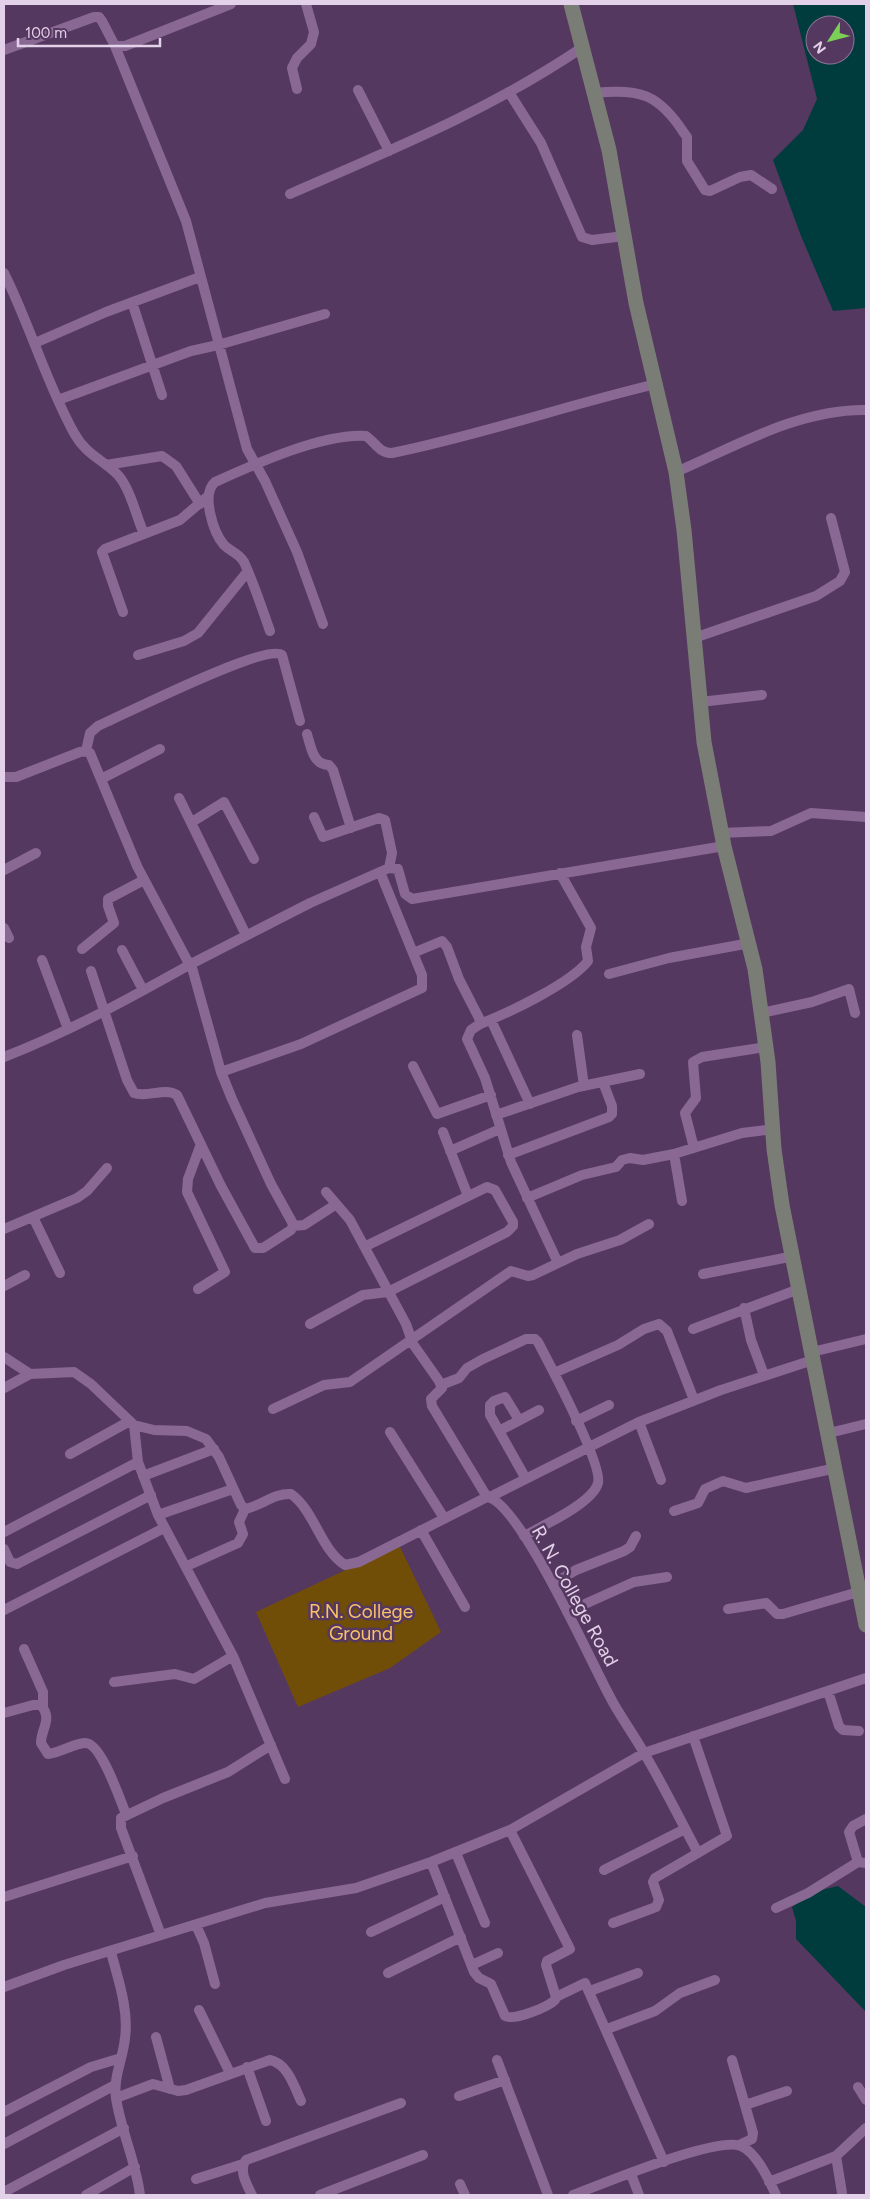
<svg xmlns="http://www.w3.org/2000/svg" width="870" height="2199" font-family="Figtree,sans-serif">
<rect width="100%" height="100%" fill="#55385f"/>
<path fill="#714e08" d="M399 1545 441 1632 390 1668 298 1707 256 1612Z"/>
<path fill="#003c3d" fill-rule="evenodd" d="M793 4H866V308L833 311 801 236 773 160 803 130 817 99ZM815 25H845V55H815Z
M838 1886 866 1907V2012L796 1939V1921L792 1907 817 1891Z"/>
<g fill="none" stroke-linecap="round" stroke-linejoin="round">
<path stroke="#896994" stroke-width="10" d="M115 46 186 221 247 449 265 481 297 552 323 624
M4 50 94 17H99L102 21 115 46H125L231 4
M297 89 292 68 297 58 311 44 314 32 306 4
M358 90 389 151
M595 93C639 88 659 94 684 133L687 137V161L705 190 710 191 740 177 751 175 772 189
M510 94 541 143 582 237 592 240 624 236
M290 194C393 149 490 110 583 47
M4 273C30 325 46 382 74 433 86 455 102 459 118 475 131 490 136 516 144 534
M132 302 162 395
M35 343 106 312 200 277
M58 400 191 351 218 345 325 314
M106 465 162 456 176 466 200 504
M676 472C736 446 799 409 866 410
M123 612 102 552 105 549 180 520 207 497
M270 631C262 608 254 584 244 562 239 553 231 552 224 545 213 532 201 494 215 482 255 464 323 433 366 436 376 443 379 453 392 453 481 435 567 405 656 384
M694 638 816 596 840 581 845 572 831 518
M138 655 184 641 198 633 248 571
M700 702 762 695
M307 734C311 747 313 765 329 765L333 770 351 828
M86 751 90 733 98 726C123 715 265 643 282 655L300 721
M4 777H16L80 752 86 751 90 753 137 866 187 960 191 964 310 903 389 868 398 869 405 894 412 899 724 846
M101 779 160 749
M179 798 246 935
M314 817 323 837 379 818 385 820 392 853 389 868
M192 822 224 802 254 859
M721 833 771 831 811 813 866 817
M4 870 36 853
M4 928 9 938
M82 949 114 923 108 906V899L144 880
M122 950 143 990
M413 953 442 941 447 947 459 979 479 1018 480 1024 471 1030 467 1039 485 1078 511 1162 558 1263
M42 960 68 1029
M609 974 669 958 750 943
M761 1013 812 1002 849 989 855 1013
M491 1020 530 1104
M480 1024C508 1013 570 984 588 961L586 947 591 928 560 873
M577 1035 584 1086
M4 1057C69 1032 130 998 191 964L221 1072 232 1099 271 1184 292 1222 293 1226 291 1230 263 1248H255L221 1186 177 1095C164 1087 148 1098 134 1093L127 1080 91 971
M413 1066 437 1114 491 1095
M221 1072 301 1044 422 988V975L380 872
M496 1115 578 1087 640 1074
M443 1132 468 1196
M694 1148 685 1113 696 1098 693 1062 702 1057 766 1047
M450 1151 500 1129
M674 1154 682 1201
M508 1155 609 1117 612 1114V1106L603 1082
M326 1192 350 1220 406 1324 413 1344 439 1381 442 1388 431 1399 432 1406 487 1497
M527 1198 582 1175 616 1167 622 1160 630 1158 643 1160 674 1154 742 1133 774 1129
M33 1217 60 1273
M293 1226 304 1225 335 1205
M4 1229 77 1198 87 1191 107 1168
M703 1274 794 1256
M4 1286 25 1275
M198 1289 225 1272 187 1192 188 1179 201 1144
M744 1308 751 1340 764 1375
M310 1324 363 1295 388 1292 507 1232 513 1226V1222L495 1190 487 1187 366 1246
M693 1329 799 1289
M812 1352 866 1339
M4 1357 30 1374 74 1372 91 1384 134 1425 154 1430 187 1431 206 1439 219 1457 241 1505 245 1509C261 1506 274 1493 291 1494 315 1511 320 1549 345 1565L359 1562 487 1497C519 1501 591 1662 609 1695 619 1715 633 1733 644 1753 664 1786 680 1820 698 1853
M554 1373 618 1345 644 1329 659 1324 667 1331 694 1400
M441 1385 459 1378 467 1368 483 1359 526 1339H535L538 1342C549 1363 603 1465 598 1483 593 1503 542 1526 524 1536
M4 1388 30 1374
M273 1409 324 1385 350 1382 511 1271 528 1276 533 1275 577 1254 620 1240 649 1224
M519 1420 505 1397 494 1401 490 1405V1415L526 1479
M576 1421 609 1405
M639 1422 661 1480
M134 1425 138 1462 158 1515 233 1656 285 1779
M499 1431 539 1410
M390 1432 444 1518
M829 1433 866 1424
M70 1454 130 1421
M143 1476 214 1449
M490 1497 639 1422 721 1390 813 1360
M674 1511 698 1503 705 1489 723 1481 746 1488 836 1468
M158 1515 233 1489
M421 1530 465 1607
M4 1532 138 1462
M4 1549 10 1562 17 1564 151 1495
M187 1566 238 1543 243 1534 239 1522 245 1509
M553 1584 576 1570 624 1551 630 1547 636 1536
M728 1609 766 1603 777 1614H783L865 1590
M4 1610 164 1528
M567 1612 634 1582 667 1577
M24 1649 43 1692V1708
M114 1682 175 1674 194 1679 233 1656
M828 1691 839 1726 843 1730 859 1731
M4 1713 33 1705H41C53 1720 41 1728 41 1743L48 1754C60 1753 72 1744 85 1743 101 1742 120 1800 126 1814
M456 1853 485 1923
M431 1862 474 1972 479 1978 491 1984 505 2016C514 2021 548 2007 555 2000L556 1997 546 1965 547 1961 570 1949 510 1830
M858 1862 849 1832 853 1826 866 1819
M604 1870 685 1829
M4 1897 133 1856
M776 1908 808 1893 858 1862 866 1863
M613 1923 656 1907 659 1900 653 1882 655 1878 727 1836 693 1736
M196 1925 204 1943 215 1984
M371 1932 445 1897
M161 1935 121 1828V1818L163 1798 228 1772 271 1745
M111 1952C118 1979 129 2010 125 2038 123 2059 113 2077 116 2098 121 2131 136 2162 140 2195
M472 1965 498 1953
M388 1973 461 1937
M4 1987 64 1965 265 1903 356 1888 431 1862 510 1830 644 1753 866 1678
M590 1991 638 1973
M556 1997 585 1983 664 2162
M199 2010 230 2073
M607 2029 655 2011 680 1993 715 1980
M156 2037 170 2089
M497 2060 548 2195
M732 2060 753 2133 752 2139 739 2145
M247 2067 266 2121
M858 2087 866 2100
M459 2096 505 2080
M116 2098 153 2084 178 2091 186 2090 270 2060C288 2064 294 2086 301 2101
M745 2105 787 2091
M4 2112 91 2067 121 2058
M4 2144 115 2085
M836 2156 842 2193
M631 2174 639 2195
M196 2179 243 2164
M769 2182 836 2156 866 2128
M460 2184 465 2195
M4 2192 124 2128
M86 2195 135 2167
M252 2195C247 2185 238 2170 246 2160L401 2103
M320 2195 423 2155
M573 2195C603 2184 716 2136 741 2146 757 2153 769 2180 776 2195"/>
<path stroke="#7a7c76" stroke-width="15" d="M571 4 609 150 636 303 676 472 684 530 704 742 724 846 755 969 768 1062 774 1149 782 1205 866 1625"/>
</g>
<g text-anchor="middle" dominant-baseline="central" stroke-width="5" stroke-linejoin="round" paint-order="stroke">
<g font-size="19" fill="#e3d1e9" stroke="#55385f">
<text transform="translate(575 1596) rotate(61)">R. N. College Road</text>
</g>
<g font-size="19" fill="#f9c169" stroke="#55385f">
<text x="361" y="1611">R.N. College<tspan x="361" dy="22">Ground</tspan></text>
</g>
</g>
<rect width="870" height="2199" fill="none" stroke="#e3d1e9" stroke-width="10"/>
<g transform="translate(830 40) rotate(234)"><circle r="24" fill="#55385f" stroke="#8e7596"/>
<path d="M0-4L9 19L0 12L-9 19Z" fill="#7bd155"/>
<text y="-8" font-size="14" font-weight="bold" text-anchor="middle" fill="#e3d1e9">N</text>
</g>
<path d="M18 38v8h142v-8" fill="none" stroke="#e3d1e9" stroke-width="2.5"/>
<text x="25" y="38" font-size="15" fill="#e3d1e9" stroke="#55385f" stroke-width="4" paint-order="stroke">100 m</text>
</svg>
